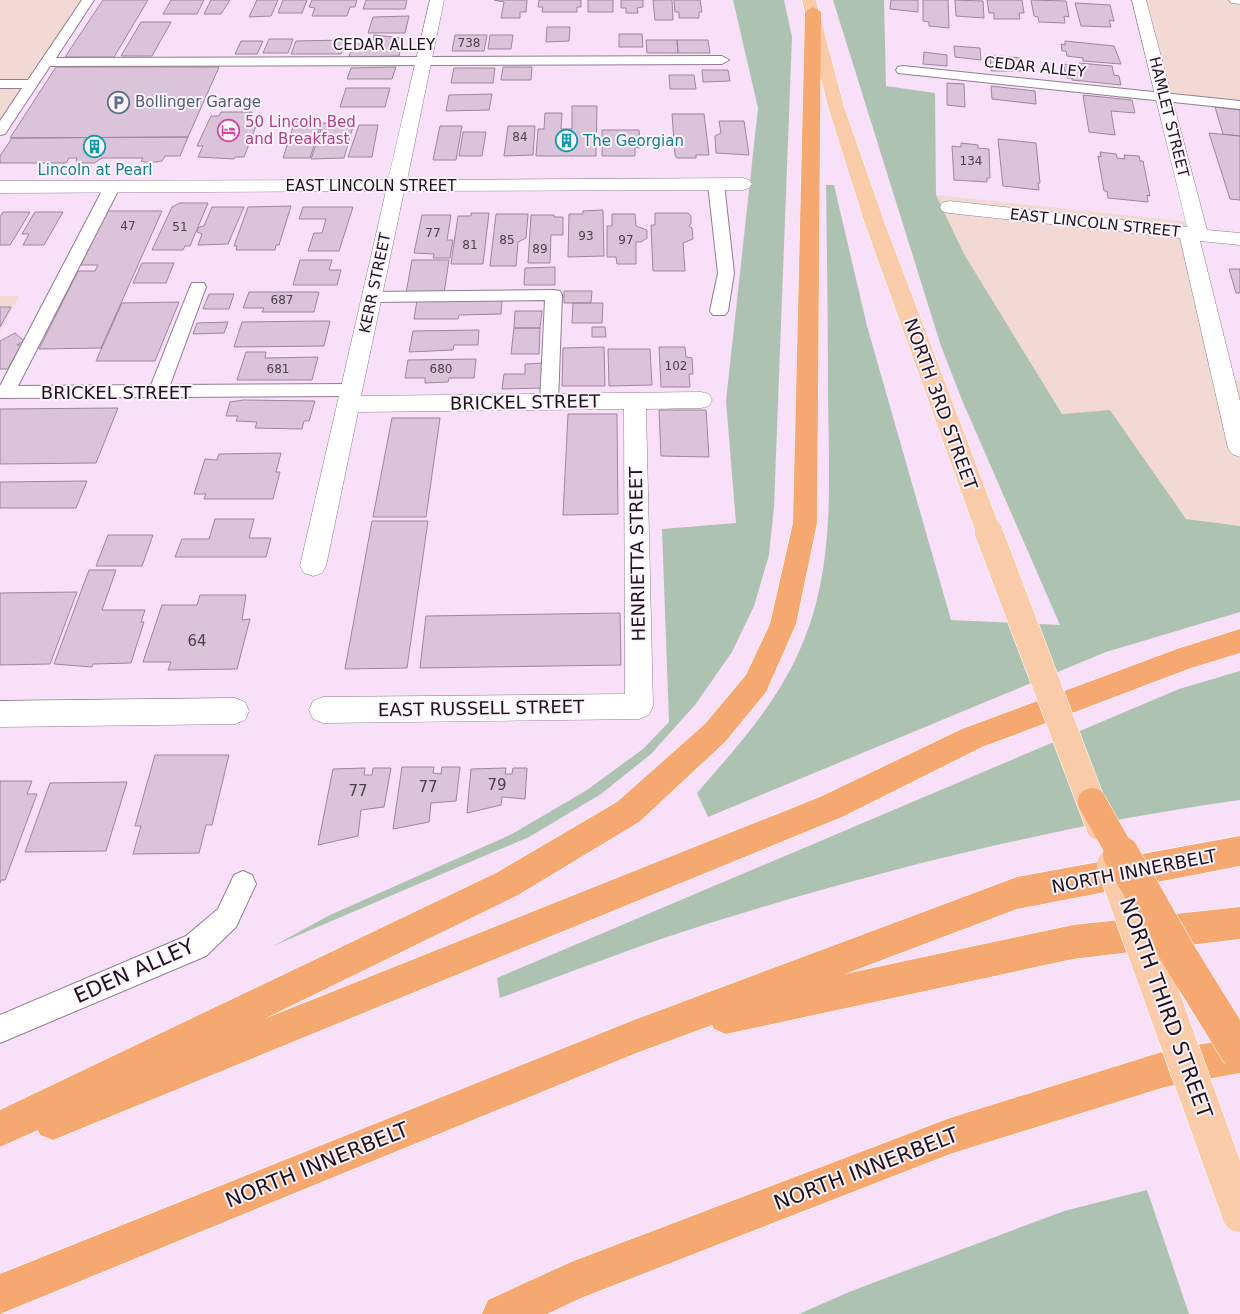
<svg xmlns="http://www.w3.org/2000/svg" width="1240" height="1314" font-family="'DejaVu Sans',sans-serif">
<rect width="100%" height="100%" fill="#f8e0f8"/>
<path fill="#f3d9d3" d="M0 0H88L0 131Z
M1142 0H1240V100L1163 92Z
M936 195 1192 222 1232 380 1240 381V526L1186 519 1110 410 1062 414 964 254Z
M0 296H19L0 331Z"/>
<path fill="#aec2b2" d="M733 0H784L792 37 774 507 769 555 754 606 732 652 695 705 651 754 601 794 529 837 273 946 330 915 512 834 587 790 643 749 669 722 662 529 736 523 726 401 758 108Z
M833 0H884L886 86 935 93 936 195 964 254 1062 414 1110 410 1186 519 1240 526V612L1106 652 708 817 697 793C734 750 773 708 797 656 836 575 829 484 828 396 828 326 827 255 826 185H834L867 326 951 620 1060 625 962 400 941 346Z
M1240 671V800C1068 824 899 865 733 916 654 939 577 970 500 998L497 978 1179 689Z
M1147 1190 1189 1314H799L849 1292 1064 1211Z"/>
<path fill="#dbc3da" stroke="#9d879d" d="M103 0H148L114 57H65Z
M171 0H204L197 14H163Z
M211 0H230L221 14H204Z
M257 0H278L271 16 249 17Z
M283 0H307L302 13H278Z
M312 0H357L355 7H350L347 16H312L315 8 309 7Z
M366 0H407L405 9H363Z
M494 0H527L526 12H520V18H501L504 2Z
M539 0H581V7H577V12H542L543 7H538Z
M588 0H613V12H588Z
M621 0H643V7L637 8 638 13H626V8H621Z
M653 0H672L673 20H655Z
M674 0H700L702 12H699V18H679V12H675Z
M891 0H918V12L890 9Z
M923 0H948L949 28 929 26V22L923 21Z
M955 0 983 1 984 18 956 16Z
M987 0H1022L1024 13H1019L1020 19H994V13H989Z
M1031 0 1066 1 1069 17 1064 16 1065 23 1039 22 1038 17 1034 16Z
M1075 3 1110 5 1114 21 1109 20 1111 27 1081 26Z
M409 16 405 33H368L373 17Z
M141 22H171L152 56H121Z
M547 27H570L569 41 546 42Z
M619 34H642L643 47H619Z
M374 35 403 38 399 56 349 57 353 44H372Z
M455 35H487L484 51H452Z
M490 35H513L511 49H488Z
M269 39H293L288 53H263Z
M345 40 341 54H291L296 41Z
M646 40H677L678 53H647Z
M677 40H708L710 53H678Z
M241 41H263L257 54H235Z
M1065 41 1114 46 1121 64 1083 61V58L1067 56 1066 51H1062L1061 44 1065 45Z
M954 46 980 48 981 60 955 57Z
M924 52 947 55V66L923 64Z
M990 55 1021 58 1022 71H991Z
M1079 63 1112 66 1114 75 1119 76 1121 85 1072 80V78H1067L1063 64 1080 66Z
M56 67H219L188 137 10 138Z
M396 67 392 79H347L351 68Z
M503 67H532L531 80H501Z
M454 68H495L493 83H451Z
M702 70H728L730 81 703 82Z
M669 75H694L696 89H670Z
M947 83 964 84 965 107 947 105Z
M991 86 1035 91 1036 104 992 99Z
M346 88H390L385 107H340Z
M492 94 489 110 446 111 449 95Z
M1083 95 1132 100 1135 113 1111 111 1115 135 1089 132Z
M572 106H597L596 156H536L538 129H544L545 113H562L561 129H572Z
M1215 107 1240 110V136L1223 134Z
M221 112H252L251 116H260L244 157H235L234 159 198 157 203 146H197L211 116H219Z
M672 114H704L709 155H696V158H677L675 155Z
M295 121H322L310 158H283Z
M719 121H744L749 155 716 153 715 136 721 133Z
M323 123H354L344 158 311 159Z
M359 125H378L372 157H348Z
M440 126H462L456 160H433Z
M508 126H535L533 155 504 156Z
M602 130H639L640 148 635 147V156H602Z
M463 132H486L482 156H459Z
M1209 133 1240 136V200L1230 199Z
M188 137 180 156H165L162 161 157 162H145L141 161 143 158H102L94 163H80L76 161 77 158H69L66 163H0V156L12 138Z
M998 139 1036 143 1040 183H1038L1039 190 1003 186Z
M961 143 978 145V148L989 149 990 178H987V182L954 180 952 146 961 147Z
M1100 152 1116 154 1117 158 1125 159 1124 155 1139 156 1140 161H1143L1150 196 1147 195 1148 202 1108 198 1107 191H1104L1098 156 1101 157Z
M180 203H208L190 246H185L183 250H152L172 207Z
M291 206 279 245H276L275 250H236L237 246H234L248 207Z
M212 207H244L228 244 198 245 202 234 197 232 199 227 204 226Z
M303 207H353L339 251H308L314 233H322L326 219H299Z
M603 210 604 256 568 257 569 214H583V211Z
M107 211H162L101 348 39 349 78 271H95L98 265H81Z
M3 212H30L10 245H0V217Z
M35 212H63L44 245H23L29 234H22Z
M471 213H489L483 264H451L458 216H471Z
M655 213H688L691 216V224L689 226 692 228 693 239 683 243 685 271H653L651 225H655Z
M496 214H528L526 238 518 242 516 266H490Z
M612 214H635L636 226 647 230V238L641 242H636V264H617L616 257H607V226H612Z
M422 215H451L447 240H453L450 258H433L434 254 414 253Z
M531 215H554V217H563V235H551L550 263H528Z
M300 260H332L329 270H341L337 285H293Z
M412 260H449L444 293H406Z
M142 263H174L166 283H133Z
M555 267V285H524L525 268Z
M1229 269H1240V293H1236Z
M564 291H592L591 303H564Z
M249 292H319L314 312H262L264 308H243Z
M209 294H234L229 309H203Z
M502 299 501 314 459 315 458 319H414L417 300Z
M179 302 155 361H96L122 303Z
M573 303H603L602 323H572Z
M0 307H11L0 327Z
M515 311H542L540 328H514Z
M320 321H330L324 346 234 347 242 322Z
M228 322 224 333 193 334 197 323Z
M592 327H605L606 337H592Z
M514 328H540L539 354H511Z
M479 330 478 345H454L453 350 409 352 413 331Z
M15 333 24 341 17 345H21L8 369H0V341Z
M604 347 605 386H562L563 348Z
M659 347H685L686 357 692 358 693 374H689L690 387H661Z
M608 349H650L652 385 609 386Z
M246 352H266L265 358 318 357 312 380H237Z
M476 359 474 378H449L448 382 425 383V378H405L408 360Z
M545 363 544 388 502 389 504 374H525V364Z
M243 400 315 401 309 421H304L302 429 255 428 257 422 236 421 238 416H226L230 402Z
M118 408 96 463 0 464V409Z
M659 410H706L709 457 661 456Z
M568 414H617L618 514 563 515Z
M392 418H440L426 517H373Z
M281 453 276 472H280L273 499H204L206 494H194L205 459 217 460 219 454Z
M87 481 76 508H0V482Z
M215 519H254L249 538H271L266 557H175L182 539H209Z
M372 521H428L407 668 345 669Z
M108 535H153L142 566H96Z
M89 570H116L102 610H145L141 622H144L131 663 93 664 92 667 54 664Z
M77 592 50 664 0 665V593Z
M200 595H246L242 620 250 619 237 669 168 670 171 662H143L162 605H197Z
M620 613 621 665 420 668 426 616Z
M155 755H229L212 825H206L199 853 133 854 141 826H135Z
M402 767H434L433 773 441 774 442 767H460L456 801 431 803 429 822 393 829Z
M365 768 364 775H372L373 768H391L384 807 361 810 358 836 318 845 333 769Z
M506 768 505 774H512L513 768H527L525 799 502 797 501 805 467 813 471 769Z
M0 781H32L27 794H37L5 880H1L0 883Z
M127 782 106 851 25 852 50 783Z"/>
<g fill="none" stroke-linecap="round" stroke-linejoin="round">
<defs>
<path id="service" d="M82 0H94L56 58 722 56 729 60 722 64 50 66 5 134 0 135V121L22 88H0V80H28Z
M903 66 1240 101V109L898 73 896 70 898 67Z
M716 179 724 184 734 273 728 311 725 315H713L710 311 718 273 708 184Z
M112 182 120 187 18 386 151 385 190 287 192 283H204L206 287 170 385 352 384 358 386 361 390 358 394 352 396 0 398V386L104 187Z
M554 290 560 291 562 295 558 402 556 407 549 408 542 407 540 402 545 300 372 302 366 301 364 297 366 293 372 292Z
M243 871 252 875 256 884 236 927 206 956 0 1043V1015L186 936 218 909 234 875Z"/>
<path id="minor" d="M430 0H444L407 180 743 178 749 180 752 184 749 188 743 190 404 191 361 396 701 392 709 394 712 400 709 406 701 408 646 409 653 706 649 715 639 719 323 723 313 719 309 710 313 701 323 697 625 694 624 409 358 412 326 566 322 573 313 576 304 573 300 566 386 191 0 193V181L388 180Z
M1132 0H1146L1207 230 1240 233V245L1200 241 1240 401V457L1232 454 1228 448 1180 238 949 213 942 211 940 207 942 203 949 201 1187 227Z
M1229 0H1240V4L1231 3Z
M235 698 245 702 249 711 245 720 235 724 0 727V701Z"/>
<path id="primary" d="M802 0H816L844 107 885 224 1002 533 998 540 989 543 980 540 976 533 865 224 828 107Z"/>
<path id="motorway" d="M813 7 821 12 817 523 796 624 766 692 725 742 639 822 518 895 264 1019 820 797 962 729 1177 649 1240 629V653L1191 668 982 747 842 817 53 1140 40 1135 38 1130 0 1147V1110L496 873 617 802 705 724 746 675 770 624 793 523 805 12Z
M1240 836V866L1017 909 845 974 1073 925 1240 907V939L1073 959 726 1034 714 1029 712 1025 634 1054 0 1314V1274L634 1020 1017 877Z
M1240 1037V1073L1165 1087 950 1154 581 1298 547 1314H482L488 1300 571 1262 950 1118 1165 1051Z"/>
</defs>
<use href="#service" stroke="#917c91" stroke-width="2"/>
<use href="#minor" stroke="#917c91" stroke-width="1"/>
<use href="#primary" stroke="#fff" stroke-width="1"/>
<use href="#motorway" stroke="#fff" stroke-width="1"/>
<use href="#service" fill="#fff" fill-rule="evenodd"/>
<use href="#minor" fill="#fff" fill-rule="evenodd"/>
<use href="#primary" fill="#f9cba9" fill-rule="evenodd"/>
<use href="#motorway" fill="#f5a870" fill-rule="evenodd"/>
<defs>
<path id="primary-bridge-far1" d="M989 533 1100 826"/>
<path id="primary-bridge" d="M1115 866 1240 1214"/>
<path id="motorway-bridge-far1" d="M1092 802 1122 855"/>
<path id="motorway-bridge" d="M1121 854 1180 957 1240 1054"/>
</defs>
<use href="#primary-bridge-far1" stroke="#fff" stroke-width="29" stroke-linecap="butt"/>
<use href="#primary-bridge" stroke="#fff" stroke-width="37" stroke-linecap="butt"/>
<use href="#motorway-bridge-far1" stroke="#fff" stroke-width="29" stroke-linecap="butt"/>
<use href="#motorway-bridge" stroke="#fff" stroke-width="37" stroke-linecap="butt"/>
<use href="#primary-bridge-far1" stroke="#f9cba9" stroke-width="28"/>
<use href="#primary-bridge" stroke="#f9cba9" stroke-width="36"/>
<use href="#motorway-bridge-far1" stroke="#f5a870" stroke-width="28"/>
<use href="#motorway-bridge" stroke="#f5a870" stroke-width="36"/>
</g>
<defs>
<symbol id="parking-ring" viewBox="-11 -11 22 22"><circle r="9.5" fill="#fdf3fc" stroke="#5c6f8a" stroke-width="1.5"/><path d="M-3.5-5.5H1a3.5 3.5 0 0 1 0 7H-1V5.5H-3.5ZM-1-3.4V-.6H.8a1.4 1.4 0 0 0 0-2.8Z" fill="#5c6f8a"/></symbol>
<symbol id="hotel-ring" viewBox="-11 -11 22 22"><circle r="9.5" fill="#fdf3fc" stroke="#d1479c" stroke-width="1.5"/><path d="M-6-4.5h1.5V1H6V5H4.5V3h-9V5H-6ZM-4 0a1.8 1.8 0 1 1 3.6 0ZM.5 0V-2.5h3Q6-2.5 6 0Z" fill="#d1479c"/></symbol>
<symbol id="building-ring" viewBox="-11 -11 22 22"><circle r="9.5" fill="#fdf3fc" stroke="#0f9aa8" stroke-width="1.5"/><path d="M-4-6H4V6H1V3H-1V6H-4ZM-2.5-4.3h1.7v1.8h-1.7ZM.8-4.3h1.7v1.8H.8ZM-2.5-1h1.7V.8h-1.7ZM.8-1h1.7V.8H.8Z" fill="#0f9aa8"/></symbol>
</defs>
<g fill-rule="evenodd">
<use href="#parking-ring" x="106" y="90" width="25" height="25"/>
<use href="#hotel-ring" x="216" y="118" width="25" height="25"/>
<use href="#building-ring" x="554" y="128" width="25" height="25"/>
<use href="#building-ring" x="82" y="134" width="25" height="25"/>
</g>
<g text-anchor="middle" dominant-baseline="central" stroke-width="4" stroke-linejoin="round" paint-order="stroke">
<g font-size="12" fill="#4c404c">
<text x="469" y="43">738</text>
<text x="520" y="137">84</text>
<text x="971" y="161">134</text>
<text x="128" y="226">47</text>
<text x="180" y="227">51</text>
<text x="433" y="233">77</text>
<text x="586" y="236">93</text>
<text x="507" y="240">85</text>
<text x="626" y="240">97</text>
<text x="470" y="245">81</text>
<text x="540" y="249">89</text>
<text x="282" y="300">687</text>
<text x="676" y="366">102</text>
<text x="278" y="369">681</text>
<text x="441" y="369">680</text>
</g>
<g font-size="15" fill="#1d141d" stroke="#fdf3fc">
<text x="384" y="45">CEDAR ALLEY</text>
<text transform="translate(1035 67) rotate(6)">CEDAR ALLEY</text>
<text transform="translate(1169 117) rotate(76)">HAMLET STREET</text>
<text x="371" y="186">EAST LINCOLN STREET</text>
<text transform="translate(1095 223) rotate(6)">EAST LINCOLN STREET</text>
<text transform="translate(375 283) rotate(-78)">KERR STREET</text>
</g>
<g font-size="15" fill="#4e5e75" stroke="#fdf3fc" text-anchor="start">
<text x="135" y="102">Bollinger Garage</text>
</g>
<g font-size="15" fill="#b23c85" stroke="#fdf3fc" text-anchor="start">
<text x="245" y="122">50 Lincoln Bed<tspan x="245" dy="17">and Breakfast</tspan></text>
</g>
<g font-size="15" fill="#0d838f" stroke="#fdf3fc" text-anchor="start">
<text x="583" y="141">The Georgian</text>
<text x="95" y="170" text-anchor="middle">Lincoln at Pearl</text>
</g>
<g font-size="15" fill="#4c404c">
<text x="197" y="641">64</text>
<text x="497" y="785">79</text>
<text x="428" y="787">77</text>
<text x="358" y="791">77</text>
</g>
<g font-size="18" fill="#1d141d" stroke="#fdf3fc">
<text x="116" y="392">BRICKEL STREET</text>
<text transform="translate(525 402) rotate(-1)">BRICKEL STREET</text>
<text transform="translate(941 404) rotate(70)">NORTH 3RD STREET</text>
<text transform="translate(637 554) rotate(-91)">HENRIETTA STREET</text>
<text transform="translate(481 708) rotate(-1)">EAST RUSSELL STREET</text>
<text transform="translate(1134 871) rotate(-11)">NORTH INNERBELT</text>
</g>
<g font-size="21" fill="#1d141d" stroke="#fdf3fc">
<text transform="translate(134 971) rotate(-24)">EDEN ALLEY</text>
<text transform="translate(1166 1008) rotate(70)">NORTH THIRD STREET</text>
<text transform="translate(317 1165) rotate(-22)">NORTH INNERBELT</text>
<text transform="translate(866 1169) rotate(-21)">NORTH INNERBELT</text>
</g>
</g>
</svg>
